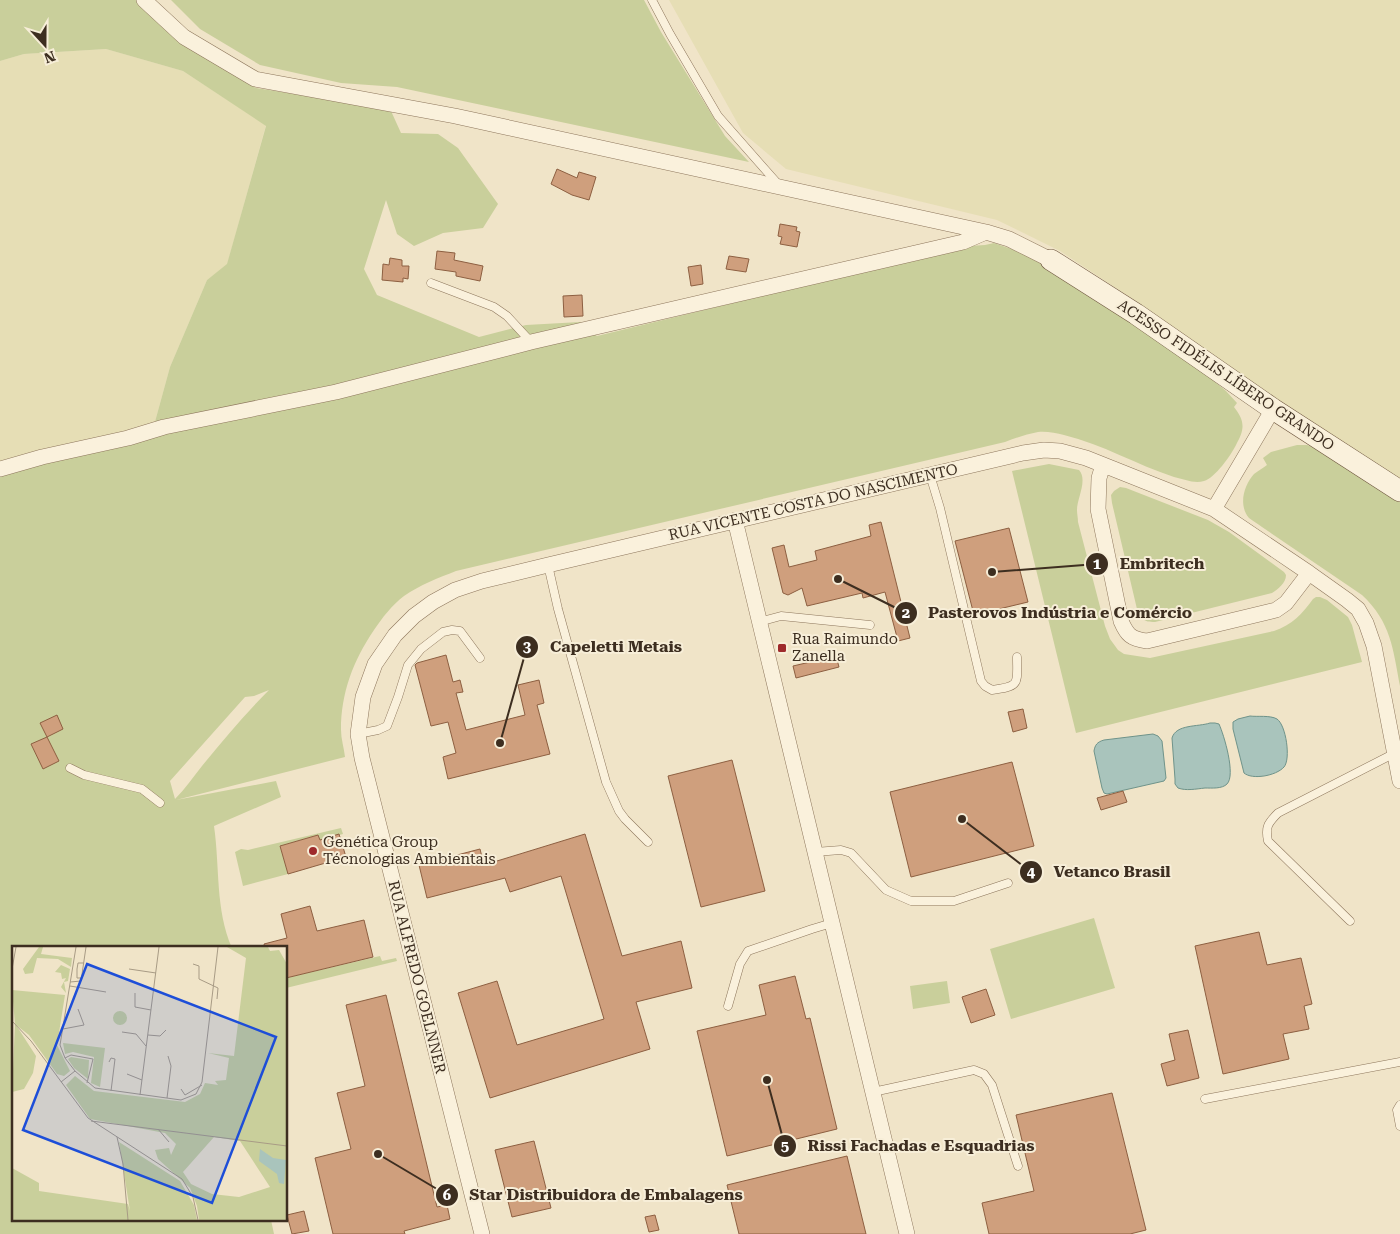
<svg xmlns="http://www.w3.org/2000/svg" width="1400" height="1234" font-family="'Roboto Serif',serif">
<rect width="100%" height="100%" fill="#f0e4c8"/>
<path fill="#e6deb5" d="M669 0H1400V484L1140 304 1060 251 997 220 786 169 743 133Z
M106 49 183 71 266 125 227 265 207 280 170 367 153 429 0 464V61L24 54Z"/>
<path fill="#c9cf9b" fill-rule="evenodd" d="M0 0H139L180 43 256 88 327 99 391 111 401 133 438 134 458 148 498 204 483 228 443 233 414 246 397 234 386 200 364 269 377 295 479 337 526 325 580 322 597 336 969 246 985 245 994 243 1026 254 1049 268 1069 284 1094 298 1183 355 1226 391 1237 403 1234 407C1245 421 1245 429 1236 445 1231 455 1215 478 1204 481 1194 484 1184 479 1174 477 1137 465 1102 444 1064 435 1056 433 1046 431 1038 432 1027 434 1015 438 1005 442L456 571C438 578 420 585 404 596 392 605 382 618 374 630 353 661 341 693 341 730 341 739 344 748 345 757L176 800 276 781 281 797 214 826C220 867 215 909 232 948H14V1220H271L274 1234H0V464L153 429 170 367 207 280 227 264 266 126 183 71 106 49 24 54 0 61ZM269 690C245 714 223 740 202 766 193 777 185 789 175 799L170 781 245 697 254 696Z
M171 0H644L661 32 725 136 749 162 397 87 341 83 260 65 200 29Z
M1297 445H1307L1319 449 1400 499V686C1393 649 1391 622 1362 595L1262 527C1258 524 1253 521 1249 518 1238 505 1244 485 1254 474 1258 471 1263 468 1267 465L1263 458 1271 452Z
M1049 464 1079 470C1088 480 1077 498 1077 510 1077 514 1078 518 1078 522L1105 626 1110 639 1118 650 1124 654 1150 658 1274 631C1292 625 1302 614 1313 599L1316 597H1320L1327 600 1348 617 1352 625 1362 662 1076 733 1012 471Z
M1120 487 1126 488 1208 520 1229 532 1284 572 1286 575C1286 583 1278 589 1272 593L1155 622C1143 622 1142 619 1137 609L1112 503 1111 495 1114 491Z
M341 828 343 834 320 840 318 835 280 846 288 874 243 886 235 852 241 849 248 850Z
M1094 918 1115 988 1011 1019 990 949Z
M380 956 382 961 396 958 397 961 286 988V978Z
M947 981 950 1003 913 1009 910 986Z"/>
<path fill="#a9c4bc" stroke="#6f938a" d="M1250 716C1257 717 1270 715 1277 719 1286 725 1291 759 1284 767 1276 776 1252 780 1244 773L1233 729V722L1238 719Z
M1210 723H1215L1219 724C1224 735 1236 775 1227 784 1222 789 1212 788 1205 788 1196 789 1186 791 1178 788L1175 784V779L1172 738C1176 724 1198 727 1210 723Z
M1153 734 1158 736 1162 741 1166 778 1164 781 1107 794 1104 793 1102 788 1094 751C1095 745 1097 742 1104 740Z"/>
<path fill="#cf9f7d" stroke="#8d5f41" d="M557 169 577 178 579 172 596 177 589 200 572 195 551 184Z
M780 224 797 227 796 231 800 232 797 247 780 244 782 237 778 236Z
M437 251 455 253 454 260 483 266 480 281 456 276V272L435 269Z
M729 256 749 259 746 272 726 269Z
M390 258 402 260V266H409L408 279 403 278V282L382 280 383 264 389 265Z
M701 265 703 284 691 286 688 267Z
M582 295 583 316 564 317 563 296Z
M881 522 910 638 898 641 885 592 863 598 862 593 807 606 802 588 788 595 783 593 772 548 784 545 789 567 817 560 815 551 871 536 869 525Z
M1009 528 1028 602 974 615 955 541Z
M446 655 453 682 460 680 463 692 456 693 466 730 525 715 518 685 539 680 544 703 537 705 550 754 448 779 443 757 456 753 448 722 431 726 415 665 417 663Z
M836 656 839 667 796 678 793 666Z
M1023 709 1027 728 1013 732 1008 712Z
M57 715 63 729 47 737 40 723Z
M47 737 59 761 43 769 31 744Z
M732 760 765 891 701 907 668 776Z
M1012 762 1034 846 911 877 890 792Z
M1123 791 1127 802 1101 810 1097 798Z
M339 834 346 857 288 874 280 846 318 835 320 840Z
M585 834 622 956 681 941 692 988 636 1002 650 1049 490 1098 458 993 497 981 517 1045 604 1019 561 876 510 892 505 878 427 898 419 865 480 849 484 865Z
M310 906 317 931 364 920 373 957 286 978V948H265L264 944 287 938 281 914Z
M1259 932 1267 965 1301 958 1312 1004 1304 1006 1309 1029 1283 1034 1289 1059 1223 1074 1195 946Z
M795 976 806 1019 810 1018 837 1129 727 1156 697 1031 766 1015 759 985Z
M986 989 995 1015 971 1023 962 997Z
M386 995 437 1207 447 1205 450 1219 404 1231 405 1234H333L315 1158 351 1149 337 1093 365 1086 346 1005Z
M1188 1030 1199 1078 1167 1086 1161 1064 1175 1060 1169 1034Z
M1112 1093 1146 1230 1130 1234H989L982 1203 1034 1191 1016 1115Z
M534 1141 551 1208 512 1217 495 1150Z
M847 1156 866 1234H739L727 1185Z
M304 1211 309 1231 292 1234 287 1215Z
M655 1215 659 1230 649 1232 645 1217Z"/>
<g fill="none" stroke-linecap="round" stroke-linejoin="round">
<defs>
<path id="lane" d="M652 0 670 34 718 116 777 183
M431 283 494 307 507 316 531 342
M930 475 940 508 981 681 985 686 992 690C1021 686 1017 684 1017 657
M548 565 558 609 606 782 619 811 625 819 648 842
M759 622 781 616 870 625
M358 734 378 730 387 726 398 697 408 665 421 649 443 632 452 630 460 631 480 658
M70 768 84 775 142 789 160 803
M815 852 841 850 851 853 886 890 911 901H954L1008 883
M1350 921 1268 841C1265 827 1268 823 1278 813L1395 753
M728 1006 740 964 748 951 812 929 832 923
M873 1092 974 1070 984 1074 992 1085 1018 1166
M1205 1099 1400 1062
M1400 1105 1397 1110 1400 1126"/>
<path id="street" d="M144 0 184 37 255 79 455 116 986 232 1009 239 1051 260
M1103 465 1099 478 1098 509 1121 621C1127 635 1131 639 1147 641L1276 610 1286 603 1309 573
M0 469 42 457 128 438 164 427 336 392 531 342 963 242 986 232
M1214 509 1273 409
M735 520 907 1234
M482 1234 362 758 358 734 363 697 375 664 395 635 414 616 433 602 455 590 482 581 548 565 1023 453 1044 450 1060 451 1086 458 1214 509 1309 573 1347 600 1358 609 1366 623 1374 646 1400 781"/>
<path id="secondary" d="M1051 260 1136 314 1273 409 1400 491"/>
</defs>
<use href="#lane" stroke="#8d765c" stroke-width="9"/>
<use href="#street" stroke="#8d765c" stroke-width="16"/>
<use href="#secondary" stroke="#6f573f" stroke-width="22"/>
<use href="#lane" stroke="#faf1dc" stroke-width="8"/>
<use href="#street" stroke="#faf1dc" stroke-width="15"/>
<use href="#secondary" stroke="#faf1dc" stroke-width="21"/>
</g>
<g fill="#9e2a2b" stroke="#f7eed8" stroke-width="2">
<rect x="777" y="643" width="10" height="10" rx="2.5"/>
<circle cx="313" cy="851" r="5"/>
</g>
<g text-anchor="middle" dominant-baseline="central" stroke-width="4" stroke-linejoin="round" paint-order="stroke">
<g font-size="15" fill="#3d2e20" stroke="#f7eed8">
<text transform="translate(1226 375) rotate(34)">ACESSO FIDÉLIS LÍBERO GRANDO</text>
<text transform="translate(813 502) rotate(-13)">RUA VICENTE COSTA DO NASCIMENTO</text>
<text transform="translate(417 977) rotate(76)">RUA ALFREDO GOELNNER</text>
</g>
<g font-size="15" fill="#3d2e20" stroke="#f7eed8" text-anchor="start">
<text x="792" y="639">Rua Raimundo<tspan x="792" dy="17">Zanella</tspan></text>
<text x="323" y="842">Genética Group<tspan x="323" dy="17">Técnologias Ambientais</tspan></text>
</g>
</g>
<g transform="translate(12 946)">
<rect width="275" height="275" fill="#f0e4c8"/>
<path d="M27 1H31L29 8 60 12 59 21 46 13 25 12 21 27 13 28 11 23ZM215 1H256L258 5 267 4 275 18V274H187L185 260 178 242 146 213 143 204 157 202 159 209 164 198 153 187 78 173 54 139 63 130 82 145 173 156 188 148 193 137 206 139 203 135 214 134 217 112 196 107 222 110 234 12ZM202 191 228 195 258 241 227 251 200 248 179 238 171 226ZM49 19 58 23 56 35 52 36 54 47 49 41 54 32 50 33 49 27 43 26ZM0 44 53 49 45 99 58 125 52 130 45 128 17 89 4 79 24 110 21 127 12 143 0 146 3 78ZM101 72a7 7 0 1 1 14 0a7 7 0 1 1-14 0ZM51 97 93 102 88 141 79 137 82 111 61 106 53 108ZM59 111 77 114 76 133 62 122 56 113ZM107 196 168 235 182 259 185 274H0V222L27 237V245L116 258 118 265Z" fill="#c9cf9b" fill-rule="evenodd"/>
<path d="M248 203 261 212 274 214 272 238 267 237 265 228 247 215Z" fill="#a9c4bc"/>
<path fill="none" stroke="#a89b85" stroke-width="1" d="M64 1 48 99 53 112 63 125 83 142 169 154 184 148 190 136 206 1M181 18 187 20V33L206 42 205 53M0 23 4 1M117 23 144 27M70 32H65V23L66 17H72M58 36 69 35 74 1M58 40 94 46M123 47V61L139 64M0 75 19 95 76 172 170 233 181 251 186 274M51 83 72 79 66 63M110 86 124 88 134 100M136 89 148 90 154 84M53 112 59 109 81 113 75 137M97 116 99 112 103 113 99 145M115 128 130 134M49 136 63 125M169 143 173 149 190 139M128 149 147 1M155 152 159 120 156 110M79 175 275 200M146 183 157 196M105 191 111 218 116 274"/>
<path fill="#1d4ed8" fill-opacity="0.15" stroke="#1d4ed8" stroke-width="2.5" d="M75 18 264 91 200 257 11 184Z"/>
<rect width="275" height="275" fill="none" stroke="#3d2e20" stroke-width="2.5"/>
</g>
<path fill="none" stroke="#3d2e20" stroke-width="2" d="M992 572L1097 564M838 579L906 613M500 743L527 647M962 819L1031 872M767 1080L785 1146M378 1154L447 1195"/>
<g fill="#3d2e20" stroke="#f7eed8" stroke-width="2">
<circle cx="992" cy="572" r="5"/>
<circle cx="838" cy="579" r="5"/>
<circle cx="500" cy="743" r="5"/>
<circle cx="962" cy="819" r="5"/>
<circle cx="767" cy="1080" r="5"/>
<circle cx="378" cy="1154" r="5"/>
<circle cx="1097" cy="564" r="12"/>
<circle cx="906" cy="613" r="12"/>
<circle cx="527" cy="647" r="12"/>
<circle cx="1031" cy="872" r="12"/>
<circle cx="785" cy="1146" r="12"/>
<circle cx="447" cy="1195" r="12"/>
</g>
<g font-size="15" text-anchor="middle" font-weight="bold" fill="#fff">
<text x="1097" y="569">1</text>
<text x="906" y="618">2</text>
<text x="527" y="652">3</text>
<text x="1031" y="877">4</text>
<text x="785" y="1151">5</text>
<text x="447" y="1200">6</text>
</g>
<g font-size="16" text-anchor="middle" font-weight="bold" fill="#3d2e20" stroke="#f7eed8" stroke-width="4" stroke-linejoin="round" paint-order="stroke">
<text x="1162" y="569">Embritech</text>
<text x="1060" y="618">Pasterovos Indústria e Comércio</text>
<text x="616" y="652">Capeletti Metais</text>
<text x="1112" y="877">Vetanco Brasil</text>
<text x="921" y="1151">Rissi Fachadas e Esquadrias</text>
<text x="606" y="1200">Star Distribuidora de Embalagens</text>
</g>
<g transform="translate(45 45) rotate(159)" stroke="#f7eed8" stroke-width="4" paint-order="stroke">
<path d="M0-4L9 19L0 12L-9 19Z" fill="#3d2e20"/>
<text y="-8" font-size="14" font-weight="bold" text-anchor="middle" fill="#3d2e20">N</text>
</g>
</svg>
